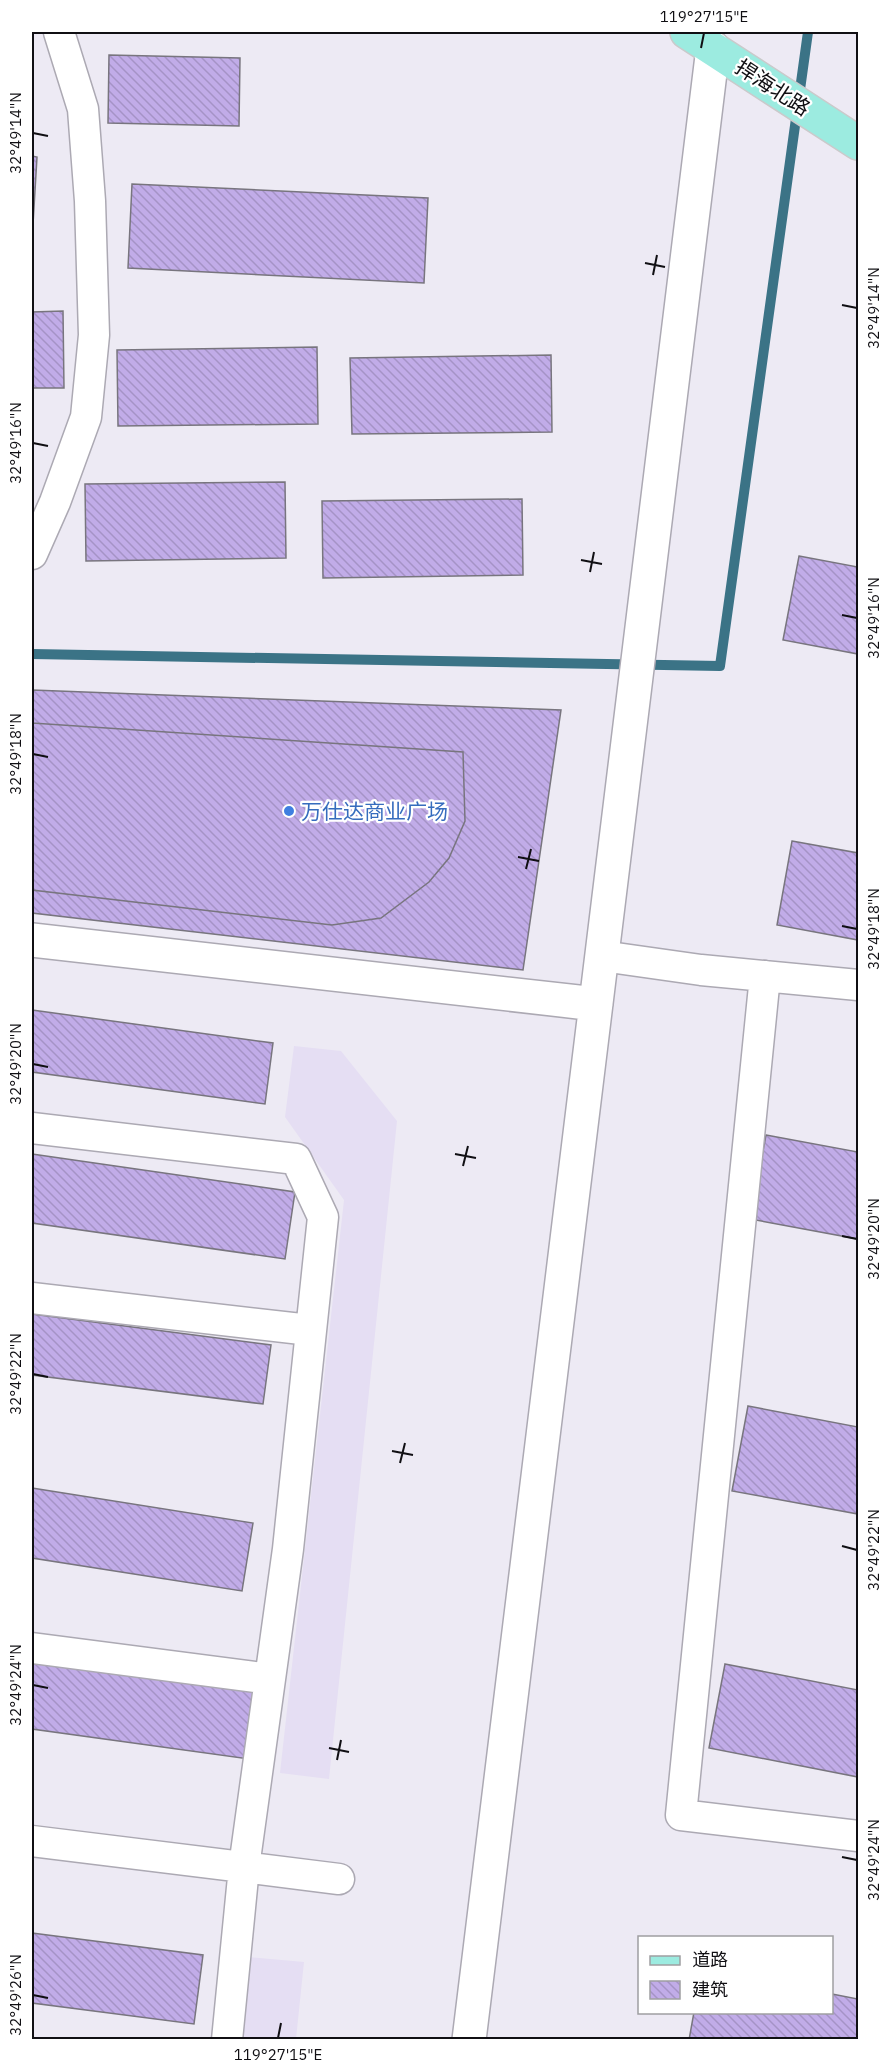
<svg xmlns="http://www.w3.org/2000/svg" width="890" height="2071" font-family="'IBM Plex Sans','Noto Sans SC',sans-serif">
<defs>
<pattern id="building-back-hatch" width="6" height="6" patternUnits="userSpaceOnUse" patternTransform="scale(1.5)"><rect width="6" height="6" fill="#c1ace8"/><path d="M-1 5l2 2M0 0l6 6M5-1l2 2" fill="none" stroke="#a593c6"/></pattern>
</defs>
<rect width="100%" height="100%" fill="#edeaf4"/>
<path fill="#e5def3" d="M294 1046 341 1051 397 1121 329 1779 280 1773 344 1200 285 1117Z
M248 1957 304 1962 296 2039 239 2040Z"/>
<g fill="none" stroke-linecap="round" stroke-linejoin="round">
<path stroke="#3b7386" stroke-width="10" d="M32 654 720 666 808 32"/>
</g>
<path fill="url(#building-back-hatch)" stroke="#78757e" stroke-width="1.5" d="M109 55 240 58 239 126 108 123Z
M32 156 37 157 32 241Z
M132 184 428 198 424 283 128 268Z
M63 311 64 388H32V312Z
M317 347 318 424 118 426 117 350Z
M551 355 552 432 352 434 350 358Z
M285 482 286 558 86 561 85 484Z
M522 499 523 575 323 578 322 501Z
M799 556 858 567V654L783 640Z
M32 690 561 710 523 970 32 913Z
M32 723 463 752 465 821 449 858 429 882 381 918 332 925 32 890Z
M792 841 858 853V940L777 925Z
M32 1010 273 1043 265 1104 32 1072Z
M766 1135 858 1152V1239L750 1219Z
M32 1154 295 1192 285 1259 32 1223Z
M32 1314 271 1345 263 1404 32 1375Z
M748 1406 858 1427V1514L732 1491Z
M32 1488 253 1523 242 1591 32 1558Z
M32 1657 259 1688 249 1759 32 1729Z
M725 1664 858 1690V1777L709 1748Z
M32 1933 203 1955 194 2024 32 2003Z
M832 1994 858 1999V2040H689L694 2012H832Z"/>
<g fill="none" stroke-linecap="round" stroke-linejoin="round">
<defs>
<path id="minor" d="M32 554 55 502 86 417 94 335 90 201 83 109 59 32
M602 956 701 970 858 985
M765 976 681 1815 858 1836
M32 1128 296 1159 323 1217 288 1549 244 1867 227 2040
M32 1298 310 1330
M32 1648 270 1679
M32 1841 339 1879"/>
<path id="tertiary" d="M32 940 596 1004
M469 2040 713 48"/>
<path id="primary" d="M687 32 858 143"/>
</defs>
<use href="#minor" stroke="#aca9b3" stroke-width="33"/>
<use href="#tertiary" stroke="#aca9b3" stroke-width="36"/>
<use href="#primary" stroke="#cacacb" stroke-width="36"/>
<use href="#minor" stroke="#fff" stroke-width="30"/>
<use href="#tertiary" stroke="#fff" stroke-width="33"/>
<use href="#primary" stroke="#9cebe0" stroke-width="33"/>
</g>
<path fill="none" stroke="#100f13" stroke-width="2" d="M701 48 704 33M33 133 48 136M645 263 665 267M653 275 657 255M842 305 857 308M33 443 48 446M581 560 602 564M590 572 594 552M842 615 857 618M33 754 48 757M518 857 539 861M526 869 531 849M842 926 857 929M33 1064 48 1067M455 1154 476 1158M463 1166 468 1146M842 1236 857 1239M33 1374 48 1377M392 1451 413 1455M400 1463 405 1443M842 1546 857 1550M33 1685 48 1688M329 1748 349 1752M337 1760 341 1740M842 1857 857 1860M33 1995 48 1998M278 2038 281 2023"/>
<circle fill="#3f7fe0" stroke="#fff" stroke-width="2" cx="289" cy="811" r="6"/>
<g text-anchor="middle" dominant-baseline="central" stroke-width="4.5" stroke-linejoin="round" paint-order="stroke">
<g font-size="21" fill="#100f13" stroke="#fff">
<text transform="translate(773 87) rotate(33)">捍海北路</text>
</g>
<g font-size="21" fill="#366cbe" stroke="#fff" text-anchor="start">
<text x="301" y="811">万仕达商业广场</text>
</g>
</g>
<rect width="890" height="2071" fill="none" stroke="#ffffff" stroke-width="66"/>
<rect x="638" y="1936" width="195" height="78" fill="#ffffff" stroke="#9f9fa1" stroke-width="1.5"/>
<rect x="650" y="1956" width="30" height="9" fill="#9cebe0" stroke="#9f9fa1" stroke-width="1.5"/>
<text x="692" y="1966" font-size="18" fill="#100f13">道路</text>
<rect x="650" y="1981" width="30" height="18" fill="url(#building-back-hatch)" stroke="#9f9fa1" stroke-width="1.5"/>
<text x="692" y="1996" font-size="18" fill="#100f13">建筑</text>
<rect x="33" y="33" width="824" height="2005" fill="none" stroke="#100f13" stroke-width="2"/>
<g font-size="15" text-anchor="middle" fill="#100f13">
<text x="704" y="22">119°27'15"E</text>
<text transform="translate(16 133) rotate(-90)" y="5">32°49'14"N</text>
<text transform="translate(874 308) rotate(-90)" y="5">32°49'14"N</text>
<text transform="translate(16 443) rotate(-90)" y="5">32°49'16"N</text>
<text transform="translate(874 618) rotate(-90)" y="5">32°49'16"N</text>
<text transform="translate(16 754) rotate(-90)" y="5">32°49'18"N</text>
<text transform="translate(874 929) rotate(-90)" y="5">32°49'18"N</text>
<text transform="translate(16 1064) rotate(-90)" y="5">32°49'20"N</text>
<text transform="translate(874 1239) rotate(-90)" y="5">32°49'20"N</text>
<text transform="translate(16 1374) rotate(-90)" y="5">32°49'22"N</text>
<text transform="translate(874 1550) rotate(-90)" y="5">32°49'22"N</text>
<text transform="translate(16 1685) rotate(-90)" y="5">32°49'24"N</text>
<text transform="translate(874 1860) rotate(-90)" y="5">32°49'24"N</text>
<text transform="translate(16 1995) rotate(-90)" y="5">32°49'26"N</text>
<text x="278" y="2060">119°27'15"E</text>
</g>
</svg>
